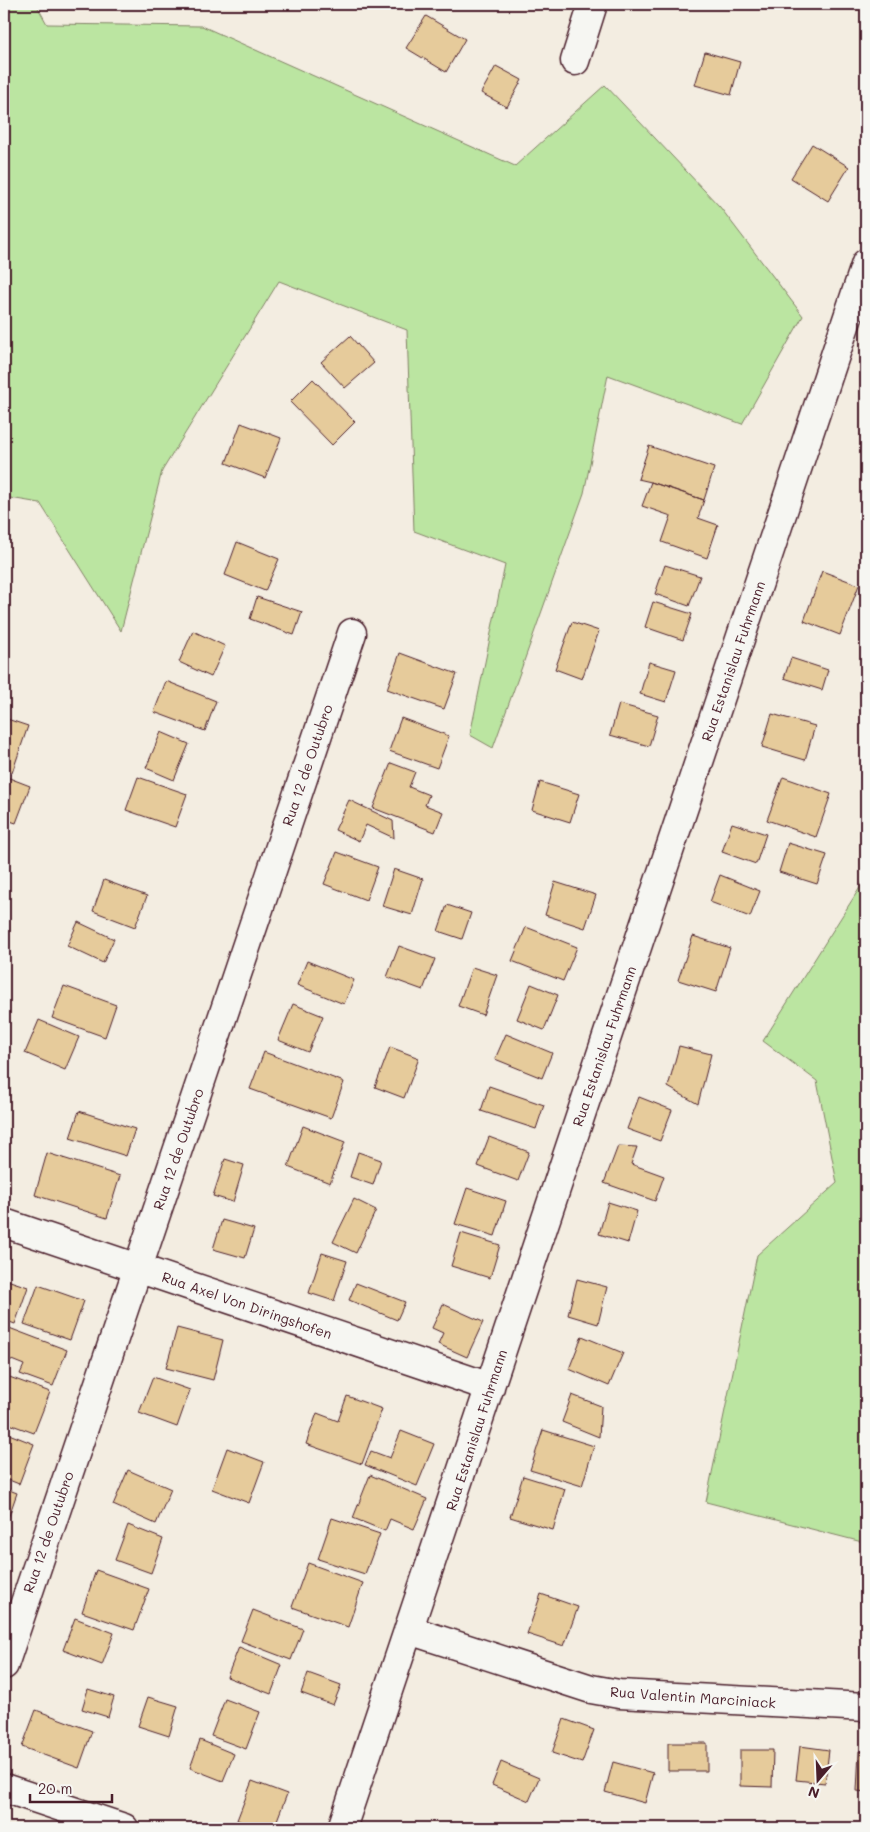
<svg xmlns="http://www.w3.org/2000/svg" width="870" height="1832" font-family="Mali,sans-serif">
<rect width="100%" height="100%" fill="#f3ede1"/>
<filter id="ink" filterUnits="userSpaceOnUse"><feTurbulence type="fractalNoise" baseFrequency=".02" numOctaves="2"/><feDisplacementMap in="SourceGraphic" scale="10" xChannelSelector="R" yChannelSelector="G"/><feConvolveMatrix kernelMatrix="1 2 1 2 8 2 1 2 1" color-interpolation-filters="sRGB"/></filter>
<g filter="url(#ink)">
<path fill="#bbe5a1" stroke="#828266" d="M4 4H36L47 24 202 26 515 166 605 85 720 207 803 316 742 424 608 375 584 493 493 748 470 735 505 565 414 531 407 330 279 281 162 471 121 631 40 503 4 497Z
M866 878V1543L706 1502 757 1255 837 1183 817 1081 763 1041Z"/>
<path fill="#e6cb9b" stroke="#4a1f2b" d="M426 16 465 39 446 72 406 48Z
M705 52 740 62 731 95 695 85Z
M496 66 522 80 507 107 481 93Z
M812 144 849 167 828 201 791 178Z
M350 336 374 363 345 388 321 362Z
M313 379 355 422 332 445 290 402Z
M241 423 281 438 265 478 226 463Z
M649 446 714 468 704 500 651 482 638 479Z
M651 482 704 500 698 518 718 525 707 558 662 542 671 516 642 506Z
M237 542 279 559 265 591 225 575Z
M665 565 700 576 689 606 655 594Z
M822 571 859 585 840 635 804 621Z
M257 597 302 612 294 635 250 619Z
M653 602 692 614 683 640 645 627Z
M572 622 599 631 582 679 555 669Z
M193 631 225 646 211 677 179 662Z
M400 653 457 674 444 709 387 689Z
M791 658 828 670 822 690 784 678Z
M649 662 676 670 666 702 640 694Z
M166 681 216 701 205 731 154 712Z
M619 704 658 715 649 746 610 735Z
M772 714 815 726 805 760 762 747Z
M4 718 28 726 12 773 4 770Z
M401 718 449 736 437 768 389 751Z
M161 732 189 744 174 780 146 768Z
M391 763 415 772 409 787 429 795 425 805 443 812 435 832 373 808Z
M4 776 30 786 16 823 4 819Z
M138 777 187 794 175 827 126 810Z
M783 777 831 794 816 837 767 820Z
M540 782 579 794 570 822 532 810Z
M349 800 393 821 394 838 366 825 359 841 335 830Z
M732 823 766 834 756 864 722 852Z
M788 843 827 855 817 884 779 872Z
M337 852 378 867 366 900 324 884Z
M394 869 423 879 412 915 382 906Z
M720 875 760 891 750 917 710 902Z
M104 880 147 896 135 927 93 911Z
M555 882 596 895 585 928 545 915Z
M447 905 471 913 462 939 438 931Z
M78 922 114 939 103 963 67 946Z
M526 927 577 947 563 981 512 961Z
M693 936 730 948 716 992 678 980Z
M399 946 435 959 423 990 387 977Z
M307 961 354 980 344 1004 297 985Z
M472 967 497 975 483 1015 458 1006Z
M531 984 558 995 544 1030 517 1019Z
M64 986 116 1005 105 1037 52 1018Z
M293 1004 323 1016 308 1052 278 1040Z
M39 1020 79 1037 65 1070 25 1053Z
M506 1034 552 1053 542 1078 495 1059Z
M679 1046 711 1054 698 1104 668 1087Z
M390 1047 419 1058 404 1098 375 1087Z
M264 1052 344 1082 331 1118 250 1089Z
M489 1086 544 1105 536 1129 481 1111Z
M639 1097 672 1110 660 1141 627 1129Z
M79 1111 135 1129 126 1156 70 1138Z
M303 1126 345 1142 330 1183 288 1167Z
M489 1137 529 1152 518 1181 478 1166Z
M618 1146 637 1147 631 1164 664 1176 655 1201 604 1183Z
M358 1152 381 1160 373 1185 350 1177Z
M47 1153 120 1176 107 1218 35 1195Z
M225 1159 244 1165 233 1202 213 1196Z
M467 1188 506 1201 495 1236 455 1224Z
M354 1199 376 1210 356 1253 333 1242Z
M608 1202 637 1211 628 1243 599 1234Z
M222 1220 254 1229 245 1258 213 1249Z
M461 1233 500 1245 490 1278 451 1266Z
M322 1253 347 1261 334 1301 309 1293Z
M4 1279 28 1287 15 1324 4 1320Z
M577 1279 607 1287 598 1324 568 1315Z
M356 1283 405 1302 397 1320 349 1300Z
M38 1285 84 1301 70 1340 24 1324Z
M443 1304 483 1322 467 1357 438 1344 443 1333 432 1328Z
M4 1326 67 1350 53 1386 20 1374 24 1365 4 1357Z
M177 1328 223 1340 213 1380 166 1368Z
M582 1336 623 1353 609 1386 569 1369Z
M4 1375 50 1392 34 1433 4 1422Z
M153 1377 190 1390 177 1427 139 1413Z
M572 1395 601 1406 599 1437 562 1422Z
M347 1396 382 1409 362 1464 306 1444 317 1413 338 1421Z
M543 1430 594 1446 582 1486 530 1470Z
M401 1431 434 1444 417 1486 365 1465 371 1451 390 1458Z
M4 1432 34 1444 19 1484 4 1478Z
M227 1448 264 1462 249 1503 212 1489Z
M128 1470 171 1489 156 1524 113 1505Z
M370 1475 427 1499 414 1529 390 1519 385 1531 353 1518Z
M523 1476 565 1489 553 1530 510 1517Z
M4 1488 17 1493 4 1530Z
M332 1518 380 1534 365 1574 318 1559Z
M128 1525 163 1539 151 1573 115 1560Z
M308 1563 363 1583 348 1627 292 1607Z
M96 1570 149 1589 134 1630 82 1612Z
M541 1594 578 1607 564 1646 527 1634Z
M253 1610 303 1629 291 1660 241 1641Z
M75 1618 114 1633 102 1665 63 1650Z
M239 1647 282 1665 271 1694 227 1677Z
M308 1673 341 1685 333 1705 301 1693Z
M88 1689 114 1697 108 1717 82 1709Z
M148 1697 178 1706 169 1736 138 1726Z
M225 1699 260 1712 246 1749 211 1736Z
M36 1710 92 1731 79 1768 22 1747Z
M564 1719 594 1730 582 1763 552 1753Z
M200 1740 234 1754 223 1781 190 1768Z
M668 1743H707V1771H668Z
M800 1746 829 1750 825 1783 796 1780Z
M740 1750H773L772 1787 740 1786Z
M859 1751 866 1752V1792L857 1791Z
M501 1762 539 1778 529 1801 492 1785Z
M613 1762 653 1773 645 1803 605 1792Z
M252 1781 287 1794 274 1828H259L237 1820Z"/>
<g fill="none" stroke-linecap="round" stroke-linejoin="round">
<defs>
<path id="street" d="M575 61 593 4
M4 1223 490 1387
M409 1630 591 1689 619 1694 866 1707
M4 1665 352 633
M4 1788 124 1828
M342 1828 866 263"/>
</defs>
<use href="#street" stroke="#4a1f2b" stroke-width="31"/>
<use href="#street" stroke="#f6f6f2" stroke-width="28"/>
</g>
</g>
<g text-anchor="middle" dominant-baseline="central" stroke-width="4" stroke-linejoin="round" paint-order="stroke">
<g font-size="14" fill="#4a1f2b" stroke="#f6f6f2">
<text transform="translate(733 661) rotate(-71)">Rua Estanislau Fuhrmann</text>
<text transform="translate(307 765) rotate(-71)">Rua 12 de Outubro</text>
<text transform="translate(604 1046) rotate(-71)">Rua Estanislau Fuhrmann</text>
<text transform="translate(178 1149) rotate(-71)">Rua 12 de Outubro</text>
<text transform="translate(247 1305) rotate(19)">Rua Axel Von Diringshofen</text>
<text transform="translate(476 1430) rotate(-72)">Rua Estanislau Fuhrmann</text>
<text transform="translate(48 1532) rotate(-71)">Rua 12 de Outubro</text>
<text transform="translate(693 1697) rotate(4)">Rua Valentin Marciniack</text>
</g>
</g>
<rect width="870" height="1832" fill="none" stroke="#f6f6f2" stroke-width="20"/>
<rect x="10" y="10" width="850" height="1812" fill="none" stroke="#4a1f2b" stroke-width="2" filter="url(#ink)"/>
<g transform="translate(818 1780) rotate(199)" stroke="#f6f6f2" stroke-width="4" paint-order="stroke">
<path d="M0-4L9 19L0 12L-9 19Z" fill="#4a1f2b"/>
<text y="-8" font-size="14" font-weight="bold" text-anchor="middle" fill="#4a1f2b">N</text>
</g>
<path d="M30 1794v8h82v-8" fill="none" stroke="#4a1f2b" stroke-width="2.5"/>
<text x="38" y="1794" font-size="15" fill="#4a1f2b" stroke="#f6f6f2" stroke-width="4" paint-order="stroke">20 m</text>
</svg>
